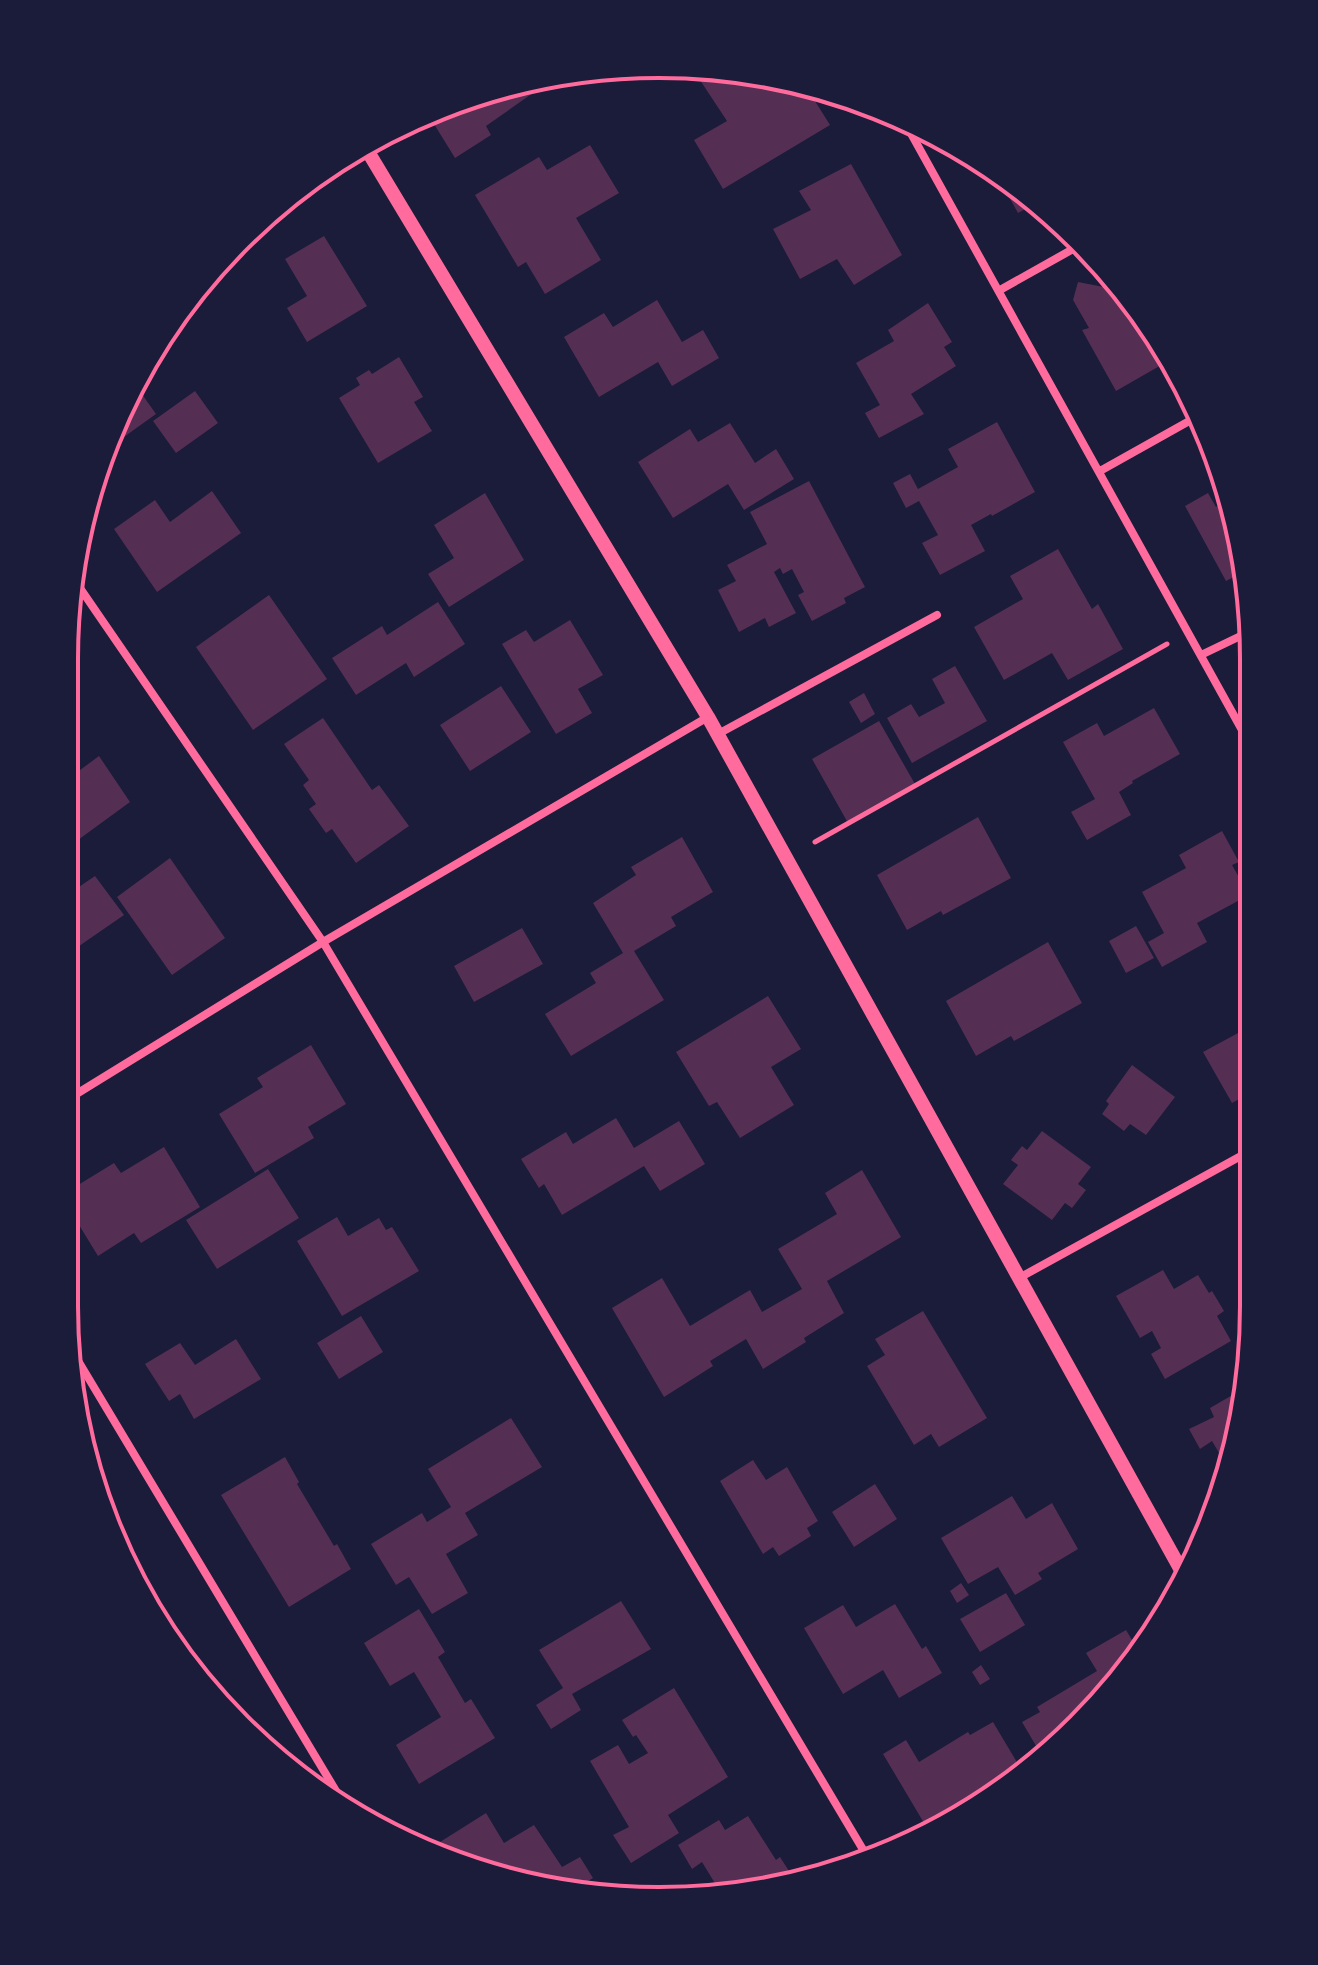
<svg xmlns="http://www.w3.org/2000/svg" width="1318" height="1965" font-family="'IBM Plex Serif',serif">
<rect width="100%" height="100%" fill="#1b1b3a"/>
<path fill="#542f53" d="M692 68 737 69 772 77 781 93 797 83 805 85 830 125 723 189 694 140 727 121Z
M538 79 543 86 486 126 491 135 455 158 434 124 451 114 447 106 505 84Z
M590 145 619 193 576 218 601 260 545 294 526 262 518 267 475 195 539 157 547 170Z
M851 164 902 255 854 285 837 259 800 279 773 229 811 210 799 191Z
M994 170 1019 189 1038 202 1018 213Z
M324 236 367 306 307 342 287 308 307 296 285 259Z
M1078 282 1109 288 1117 303 1130 296 1170 360 1116 391 1082 330 1089 328 1073 300Z
M657 300 682 342 703 330 719 358 672 386 658 362 599 397 564 337 604 313 613 327Z
M928 303 952 342 944 347 956 366 911 394 924 414 879 438 865 413 880 405 856 363 894 341 888 330Z
M399 357 423 397 414 402 432 431 378 463 339 398 360 385 356 378 369 370 372 374Z
M134 383 156 414 110 447 125 396Z
M195 391 218 423 176 453 153 421Z
M997 422 1035 492 992 516 991 514 971 525 985 551 940 575 922 543 938 535 919 501 906 508 893 483 910 474 918 489 958 467 948 449Z
M730 423 755 463 776 449 794 479 744 510 728 484 673 518 638 462 690 429 698 442Z
M809 481 865 587 844 598 846 603 812 621 798 595 804 592 792 569 783 574 780 568 774 572 796 613 769 627 765 618 739 632 718 590 736 581 727 565 767 544 750 512Z
M212 491 241 533 157 592 114 529 155 500 170 522Z
M485 493 524 560 449 607 428 574 454 558 434 525Z
M1208 493 1216 507 1231 498 1234 505 1245 571 1226 581 1185 506Z
M1058 549 1092 609 1098 604 1123 649 1068 680 1052 653 1004 680 974 627 1023 599 1010 576Z
M269 595 327 679 253 730 196 647Z
M438 602 465 644 414 677 406 663 356 695 332 658 382 626 387 635Z
M570 620 603 675 578 689 592 713 556 734 502 644 526 630 534 642Z
M955 666 987 721 912 763 887 718 911 704 919 717 945 703 932 679Z
M501 686 531 732 470 771 440 725Z
M864 693 875 714 861 723 849 702Z
M1154 708 1180 754 1132 781 1133 783 1119 792 1131 815 1087 840 1071 812 1095 799 1063 742 1097 723 1104 736Z
M323 718 372 790 379 785 409 826 356 863 332 829 326 833 309 809 316 804 303 785 309 780 284 744Z
M879 721 915 784 848 823 812 759Z
M99 756 130 802 67 848 68 779Z
M978 817 1011 878 943 915 941 911 907 930 877 875Z
M1222 831 1239 862 1232 865 1249 895 1197 923 1207 942 1162 967 1148 942 1164 933 1142 892 1186 868 1179 855Z
M682 837 713 892 671 917 676 926 634 951 664 1000 571 1056 545 1014 596 983 590 973 623 953 593 903 636 875 631 867Z
M170 858 225 938 172 975 117 897Z
M95 876 124 915 69 953 67 950V895Z
M1136 926 1154 958 1126 973 1109 941Z
M522 928 543 964 474 1002 454 966Z
M1048 942 1082 1003 1014 1041 1011 1036 976 1056 946 1001Z
M768 996 801 1049 771 1067 794 1105 740 1138 717 1102 709 1106 676 1052Z
M1251 1026 1250 1093 1232 1103 1203 1052Z
M311 1045 346 1104 308 1127 314 1138 255 1173 219 1114 263 1087 257 1078Z
M1132 1065 1175 1097 1146 1135 1130 1124 1124 1131 1102 1114 1109 1104 1106 1101Z
M616 1118 634 1148 679 1121 705 1164 660 1191 644 1166 562 1215 544 1184 539 1188 521 1159 566 1132 573 1144Z
M1042 1131 1091 1167 1078 1184 1086 1190 1072 1208 1065 1203 1052 1220 1003 1184 1018 1165 1011 1160 1022 1146 1027 1150Z
M164 1147 200 1207 141 1243 134 1233 98 1256 65 1202V1193L114 1163 121 1173Z
M268 1169 299 1218 217 1269 186 1220Z
M862 1170 901 1237 827 1281 844 1313 804 1338 806 1342 763 1369 746 1339 710 1361 713 1366 664 1397 612 1308 662 1278 690 1326 750 1290 762 1312 802 1289 778 1249 837 1214 825 1193Z
M337 1217 348 1236 379 1218 386 1230 392 1227 419 1271 342 1316 297 1241Z
M1163 1270 1174 1289 1198 1275 1209 1293 1212 1291 1224 1311 1217 1316 1231 1341 1165 1379 1151 1354 1161 1348 1152 1331 1140 1338 1116 1296Z
M923 1311 987 1418 939 1447 931 1434 914 1445 867 1366 885 1355 875 1339Z
M361 1316 383 1352 339 1379 317 1343Z
M236 1339 261 1379 194 1419 180 1394 169 1401 145 1364 180 1343 195 1365Z
M1248 1386 1225 1463 1212 1441 1200 1449 1189 1429 1214 1417 1210 1408Z
M511 1418 542 1467 465 1513 478 1535 446 1554 468 1593 432 1614 409 1577 396 1585 371 1544 422 1513 427 1522 451 1507 428 1469Z
M285 1457 299 1482 297 1484 334 1546 337 1544 351 1569 289 1607 221 1495Z
M753 1460 766 1480 787 1467 818 1521 807 1528 811 1536 779 1556 773 1547 763 1554 720 1481Z
M875 1484 897 1519 854 1547 832 1512Z
M1012 1496 1026 1519 1052 1503 1078 1549 1038 1573 1042 1579 1015 1595 998 1567 968 1584 941 1538Z
M961 1583 969 1595 957 1603 950 1591Z
M1006 1593 1025 1625 980 1652 960 1619Z
M621 1601 651 1649 572 1694 581 1710 551 1729 536 1705 563 1688 539 1650Z
M895 1604 922 1649 926 1646 942 1673 899 1698 883 1670 843 1694 804 1628 843 1605 856 1627Z
M419 1609 445 1652 438 1657 465 1703 471 1699 495 1738 419 1784 396 1745 441 1717 414 1672 390 1686 364 1643Z
M1126 1630 1138 1650 1106 1699 1024 1766 1021 1761 1039 1751 1022 1722 1040 1712 1037 1707 1097 1671 1086 1653Z
M981 1665 990 1679 980 1685 972 1672Z
M674 1688 728 1777 668 1815 679 1833 631 1863 613 1835 629 1827 590 1761 618 1745 629 1764 648 1753 636 1735 633 1737 622 1720Z
M993 1722 1021 1769 970 1810 964 1799 924 1823 883 1754 906 1740 919 1762 968 1732 970 1735Z
M486 1813 504 1843 534 1825 562 1867 580 1857 593 1878 575 1889 452 1861 440 1842Z
M748 1816 776 1860 780 1857 796 1882 719 1890 702 1862 692 1869 678 1845 719 1820 725 1830Z"/>
<g fill="none" stroke-linecap="round" stroke-linejoin="round">
<path stroke="#ff6b9d" stroke-width="5" d="M815 842 1167 644"/>
<path stroke="#ff6b9d" stroke-width="8" d="M903 119 1252 748
M1000 290 1082 244
M1100 471 1200 415
M71 575 323 942 868 1858
M1201 655 1253 630
M718 734 937 615
M65 1101 323 942 708 717
M1019 1278 1250 1151
M71 1349 345 1806"/>
<path stroke="#ff6b9d" stroke-width="14" d="M364 145 708 717 1186 1579"/>
</g>
<path d="M0 0H1318V1965H0ZM659 78H659A581 581 0 0 1 1240 659V1306A581 581 0 0 1 659 1887H659A581 581 0 0 1 78 1306V659A581 581 0 0 1 659 78Z" fill="#1b1b3a" fill-rule="evenodd"/>
<path fill="none" stroke="#ff6b9d" stroke-width="4" d="M659 78H659A581 581 0 0 1 1240 659V1306A581 581 0 0 1 659 1887H659A581 581 0 0 1 78 1306V659A581 581 0 0 1 659 78Z"/>
</svg>
